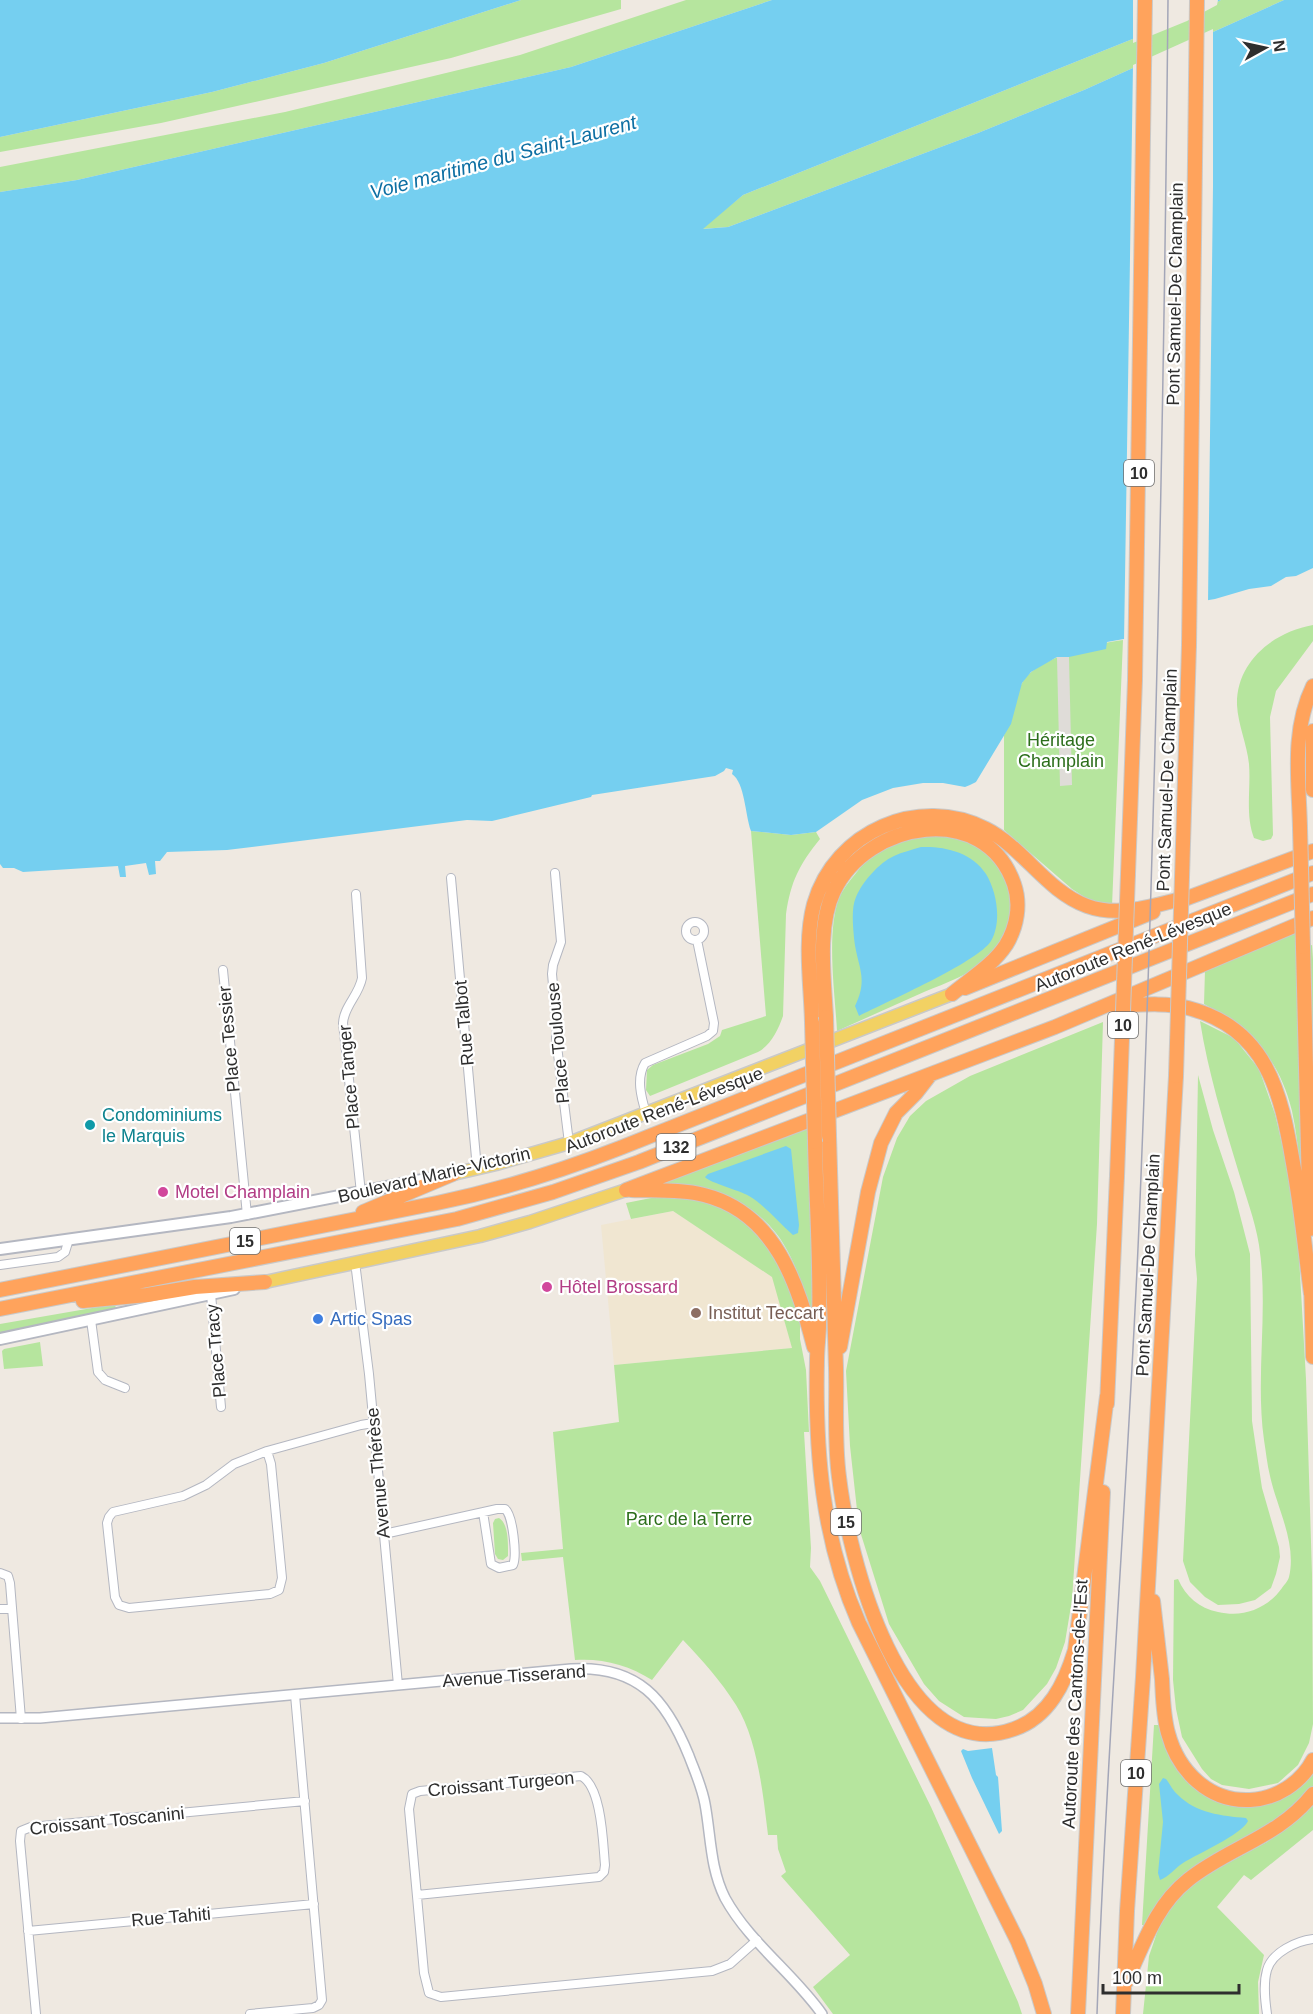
<svg xmlns="http://www.w3.org/2000/svg" width="1313" height="2014" font-family="Helvetica,sans-serif">
<rect width="100%" height="100%" fill="#efe9e1"/>
<path fill="#f0e6d1" d="M673 1211 773 1277 792 1348 614 1365 601 1225Z"/>
<path fill="#b6e59e" d="M521 0H621V9L451 58 161 123 0 152V137L212 92 324 63Z
M686 0H772L571 67 77 180 0 192V167L285 112 520 55Z
M1221 0H1284L1084 90 978 133 728 227 701 229 743 195 1185 18Z
M1313 625V641L1276 691 1270 717 1273 835 1271 839 1263 841 1254 838C1245 815 1251 788 1249 764 1247 744 1238 725 1237 705 1236 662 1273 632 1313 625Z
M1123 640 1112 906 1089 900 1072 889 1004 830V735C1015 717 1014 698 1022 683 1035 658 1097 643 1123 640Z
M751 831 791 835 816 832 820 839C799 865 791 881 786 914L783 1016C778 1030 771 1045 758 1052L650 1096 646 1090 647 1070 653 1065 708 1044 720 1036 722 1030 766 1016Z
M919 836C953 835 985 837 1001 871 1005 879 1013 891 1013 900 1014 920 1003 944 989 958 971 974 946 983 924 992 895 1005 866 1018 837 1031 835 993 826 934 839 898 844 887 853 877 860 868 877 849 895 841 919 836Z
M1298 931 1304 1165 1300 1166C1298 1148 1296 1129 1292 1111 1279 1058 1251 1029 1204 1004L1205 970Z
M1312 945 1313 959V1105L1308 946Z
M1200 1021 1234 1038 1259 1069 1275 1114 1290 1178 1297 1221 1306 1379 1312 1574 1313 1724 1309 1743 1298 1765 1278 1783 1249 1789 1222 1785 1211 1779 1202 1769 1182 1737 1176 1709 1173 1680 1174 1580 1178 1579C1186 1597 1199 1608 1218 1612 1243 1618 1267 1609 1282 1588 1284 1585 1288 1581 1289 1577 1297 1543 1277 1508 1270 1476 1267 1464 1266 1452 1264 1440 1255 1375 1269 1309 1259 1245 1255 1220 1245 1194 1238 1170 1223 1120 1208 1072 1200 1021Z
M1103 1022 1097 1224 1072 1600 1065 1642 1056 1668 1047 1684 1023 1710 1009 1716 996 1719 979 1718 964 1717 939 1701 924 1684 889 1624 859 1528 850 1446 846 1371 883 1177 897 1138 910 1116 926 1101 970 1076Z
M1198 1075 1213 1130 1234 1192 1250 1254 1252 1421 1262 1488 1279 1547 1280 1557 1276 1574 1271 1588 1255 1600 1239 1604 1218 1605 1205 1597 1190 1582 1183 1561 1197 1279 1195 1255Z
M811 1127 815 1313 812 1315C805 1293 798 1270 787 1250 764 1206 711 1180 662 1186L661 1182 793 1132Z
M661 1196 702 1200 731 1211 759 1232 783 1268 800 1318V1339L806 1370 809 1432H804L811 1548 810 1567 820 1581 931 1807 1018 2002 1022 2014H833L813 1987 850 1955 781 1876 786 1872 778 1849 777 1835H768C763 1795 758 1740 736 1705 721 1681 702 1660 683 1640L652 1680C629 1665 602 1658 575 1660L563 1557 522 1561 521 1553 563 1549 553 1432 619 1422 614 1365 792 1348 772 1277 673 1211 631 1219 626 1203Z
M115 1304 116 1309 0 1334V1324Z
M40 1342 43 1366 4 1369 2 1351 4 1349Z
M499 1518C509 1524 508 1545 508 1556L503 1560 498 1559 495 1554 493 1523 495 1519Z
M1154 1725H1161C1172 1743 1184 1761 1196 1779 1200 1784 1204 1793 1210 1797 1242 1819 1292 1803 1313 1774V1786L1301 1801 1286 1814 1228 1849 1146 1925H1142Z
M1313 1804V1830L1251 1880 1244 1875 1217 1907 1264 1955 1258 1982 1259 2014H1143L1149 1956 1160 1924 1176 1901 1198 1879 1267 1842 1302 1816Z"/>
<path fill="#dfdcd8" d="M1057 657H1069L1072 785 1060 786Z"/>
<path fill="#75cff0" d="M0 0H521L324 63 212 92 0 137Z
M772 0H1221L1185 18 743 195 703 229 728 227 978 133 1084 90 1284 0H1313V568L1296 576 1286 577 1271 586 1249 589 1215 599 1191 603 1152 634 1107 642 1106 649 1069 657H1057L1031 672 1022 683 1011 724 976 782 970 785 965 787 943 783H923L893 788 862 800 816 832 791 835 751 831C745 814 745 783 732 774L733 770 726 768 724 771 715 776 592 795 591 797 492 821 467 820 227 850 167 852 160 861H155L156 874 149 875 146 863 125 866 126 877H120L118 866 23 872 14 868H3L0 864V192L77 180 571 67Z
M921 847C944 846 972 852 986 874 997 892 1002 922 991 941 978 962 886 1002 859 1016L855 1006C869 977 857 967 854 938 853 926 851 908 856 897 863 881 879 863 894 856 902 852 912 850 921 847Z
M786 1146 791 1149 799 1225 798 1233 793 1235C778 1222 767 1207 749 1196 739 1190 710 1183 705 1177L708 1174Z
M992 1748 996 1775 998 1777 1002 1831 999 1834 972 1778 961 1751 963 1749 968 1751Z
M1163 1778 1166 1779C1170 1784 1173 1791 1178 1795 1196 1813 1222 1816 1246 1818L1248 1821C1241 1835 1199 1853 1183 1863 1175 1868 1169 1877 1160 1880L1158 1873 1163 1822 1159 1784Z"/>
<path fill="#efe9e1" d="M1133 0H1218L1217 5 1187 21 1133 43Z
M1213 29V186L1208 603 1192 606 1153 637 1124 643 1133 65Z"/>
<g fill="none" stroke-linecap="round" stroke-linejoin="round">
<defs>
<path id="minor" d="M555 873 561 942 553 965 552 974 557 1028 556 1038 569 1143
M451 878 477 1169
M356 894 362 978C359 995 344 1006 343 1023L361 1193
M686 931a9 9 0 1 1 18 0a9 9 0 1 1-18 0Z
M223 970 247 1215
M646 1113C641 1097 636 1078 645 1063L707 1036 713 1031 714 1023 697 940
M355 1262 369 1374 398 1685
M0 1265 58 1257 65 1252 69 1239
M211 1294 221 1407
M91 1320 98 1372 105 1380 125 1388
M267 1451 271 1464 282 1578 279 1590 270 1594 129 1608 119 1605 115 1597 107 1523 109 1517 113 1512 183 1496 206 1485 234 1464 267 1451 361 1425 373 1423
M384 1534 497 1509H505C513 1515 517 1556 513 1565L499 1568 491 1564 483 1512
M0 1573 8 1576 10 1583 21 1719
M0 1609H12
M417 1895 599 1877 604 1872 605 1865C603 1844 602 1786 581 1776L420 1791 412 1794 409 1809 424 1973 429 1993 441 1997 712 1971 730 1964 757 1940
M28 1931 314 1904
M36 2014 20 1841 21 1831 31 1827 305 1801
M250 2014 313 2008 319 2005 322 2000 295 1695
M1267 2014C1265 2000 1263 1984 1267 1970 1272 1952 1297 1941 1313 1939"/>
<path id="tertiary" d="M0 1718H40L571 1669C638 1665 666 1699 689 1756 695 1772 702 1787 705 1804 711 1836 710 1868 725 1898 749 1942 793 1973 822 2014"/>
<path id="secondary" d="M0 1249 231 1217 432 1178
M0 1339 234 1289"/>
<path id="primary" d="M453 1174 496 1164 569 1143 952 994
M265 1282 480 1236 530 1222 626 1190"/>
<path id="motorway" d="M1189 645 1197 0
M1313 731V790
M1300 828C1299 781 1291 731 1313 686
M1128 874 1135 680 1145 0
M1182 900 1313 851
M1303 947 1310 1229
M965 988 1153 912
M1115 1006C1139 1005 1164 1002 1188 1008 1267 1028 1281 1093 1293 1163 1301 1206 1305 1250 1311 1294
M826 1017C824 978 817 926 834 891 867 821 985 800 1014 884 1021 904 1017 927 1006 945 993 965 970 979 952 994
M812 1022C811 984 804 941 814 904 835 831 919 795 986 829 1024 848 1046 891 1087 906 1120 918 1156 905 1189 897
M829 1136C831 1213 834 1291 836 1368 837 1404 834 1440 839 1477 848 1553 900 1770 1014 1729 1049 1717 1065 1683 1075 1650L1107 1396
M815 1142C816 1202 821 1264 819 1324 819 1336 817 1348 817 1360 815 1452 822 1539 859 1623L1018 1942 1035 1984 1044 2014
M626 1190 1055 1027 1313 918
M631 1190C655 1191 680 1189 704 1195 776 1213 798 1285 814 1347
M363 1212 453 1174
M1311 1284 1313 1357
M0 1290 437 1203C500 1190 561 1171 620 1148L1313 873
M83 1301 147 1295 195 1287 265 1282
M0 1309 457 1219 553 1192 639 1162 1313 894
M840 1347 868 1192 881 1143 896 1113 916 1093 930 1075
M1107 1404 1117 1176
M1153 1601C1156 1627 1159 1653 1162 1679 1163 1697 1163 1715 1168 1733 1178 1771 1209 1802 1250 1800 1276 1799 1301 1783 1313 1760
M1126 1982C1143 1946 1155 1906 1188 1880 1229 1847 1278 1838 1313 1794
M1078 2014 1103 1492
M1123 2014 1127 1911 1143 1677 1176 1076"/>
</defs>
<use href="#minor" stroke="#b4b7c1" stroke-width="10"/>
<use href="#tertiary" stroke="#b4b7c1" stroke-width="12"/>
<use href="#secondary" stroke="#b4b7c1" stroke-width="14"/>
<use href="#primary" stroke="#c9c9c9" stroke-width="15"/>
<use href="#motorway" stroke="#c9c9c9" stroke-width="16"/>
<use href="#minor" stroke="#fff" stroke-width="8"/>
<use href="#tertiary" stroke="#fff" stroke-width="9"/>
<use href="#secondary" stroke="#fff" stroke-width="10"/>
<use href="#primary" stroke="#f2d163" stroke-width="12"/>
<use href="#motorway" stroke="#ffa35c" stroke-width="14"/>
<path stroke="#a3a6b8" stroke-width="1.5" d="M1097 2014C1106 1751 1128 1488 1139 1225 1156 817 1164 408 1168 0"/>
<defs>
<path id="motorway-bridge" d="M1300 828 1303 947
M826 1017 829 1136
M812 1022 815 1142
M1176 1076 1189 645
M1117 1176 1128 874"/>
</defs>
<use href="#motorway-bridge" stroke="#c9c9c9" stroke-width="16" stroke-linecap="butt"/>
<use href="#motorway-bridge" stroke="#ffa35c" stroke-width="14"/>
</g>
<circle fill="#0f9aa8" stroke="#fff" stroke-width="2" cx="90" cy="1125" r="6"/>
<g fill="#d1479c" stroke="#fff" stroke-width="2">
<circle cx="163" cy="1192" r="6"/>
<circle cx="547" cy="1287" r="6"/>
</g>
<circle fill="#8d6e63" stroke="#fff" stroke-width="2" cx="696" cy="1313" r="6"/>
<circle fill="#3f7fe0" stroke="#fff" stroke-width="2" cx="318" cy="1319" r="6"/>
<g text-anchor="middle" dominant-baseline="central" stroke-width="4.5" stroke-linejoin="round" paint-order="stroke">
<g fill="#fff" stroke="#6d6d6d" stroke-width="1.5">
<rect x="1124" y="460" width="30" height="26" rx="4.5"/>
<rect x="1108" y="1012" width="30" height="26" rx="4.5"/>
<rect x="656.5" y="1134" width="39" height="26" rx="4.5"/>
<rect x="230" y="1228" width="30" height="26" rx="4.5"/>
<rect x="831" y="1509" width="30" height="26" rx="4.5"/>
<rect x="1121" y="1760" width="30" height="26" rx="4.5"/>
</g>
<g font-size="16" font-weight="bold" fill="#2e2e2e">
<text x="1139" y="473">10</text>
<text x="1123" y="1025">10</text>
<text x="676" y="1147">132</text>
<text x="245" y="1241">15</text>
<text x="846" y="1522">15</text>
<text x="1136" y="1773">10</text>
</g>
<g font-size="18" fill="#2e2e2e" stroke="#fff">
<text transform="translate(1175 294) rotate(-89)">Pont Samuel-De Champlain</text>
<text transform="translate(1167 780) rotate(-88)">Pont Samuel-De Champlain</text>
<text transform="translate(1133 947) rotate(-22)">Autoroute René-Lévesque</text>
<text transform="translate(464 1023) rotate(-95)">Rue Talbot</text>
<text transform="translate(229 1039) rotate(-95)">Place Tessier</text>
<text transform="translate(558 1043) rotate(-95)">Place Toulouse</text>
<text transform="translate(349 1077) rotate(-95)">Place Tanger</text>
<text transform="translate(664 1110) rotate(-21)">Autoroute René-Lévesque</text>
<text transform="translate(434 1175) rotate(-13)">Boulevard Marie-Victorin</text>
<text transform="translate(1148 1265) rotate(-87)">Pont Samuel-De Champlain</text>
<text transform="translate(216 1351) rotate(-95)">Place Tracy</text>
<text transform="translate(378 1473) rotate(-95)">Avenue Thérèse</text>
<text transform="translate(514 1676) rotate(-4)">Avenue Tisserand</text>
<text transform="translate(1075 1704) rotate(-87)">Autoroute des Cantons-de-l'Est</text>
<text transform="translate(501 1784) rotate(-5)">Croissant Turgeon</text>
<text transform="translate(107 1821) rotate(-6)">Croissant Toscanini</text>
<text transform="translate(171 1917) rotate(-5)">Rue Tahiti</text>
</g>
<g font-size="18" fill="#2c6e1b" stroke="#fff">
<text x="1061" y="740">Héritage<tspan x="1061" dy="21">Champlain</tspan></text>
<text x="689" y="1519">Parc de la Terre</text>
</g>
<g font-size="18" fill="#0d838f" stroke="#fff" text-anchor="start">
<text x="102" y="1115">Condominiums<tspan x="102" dy="21">le Marquis</tspan></text>
</g>
<g font-size="18" fill="#b23c85" stroke="#fff" text-anchor="start">
<text x="175" y="1192">Motel Champlain</text>
<text x="559" y="1287">Hôtel Brossard</text>
</g>
<g font-size="18" fill="#785e54" stroke="#fff" text-anchor="start">
<text x="708" y="1313">Institut Teccart</text>
</g>
<g font-size="18" fill="#366cbe" stroke="#fff" text-anchor="start">
<text x="330" y="1319">Artic Spas</text>
</g>
<g font-size="20" font-style="italic" fill="#0d6fa3" stroke="#fff">
<text transform="translate(503 157) rotate(-15)">Voie maritime du Saint-Laurent</text>
</g>
</g>
<g transform="translate(1265 48) rotate(82)" stroke="#ffffff" stroke-width="4.5" paint-order="stroke">
<path d="M0-4.5L10 22L0 15L-10 22Z" fill="#2e2e2e"/>
<text y="-9" font-size="16" font-weight="bold" text-anchor="middle" fill="#2e2e2e">N</text>
</g>
<path d="M1103 1984v9h136v-9" fill="none" stroke="#2e2e2e" stroke-width="3"/>
<text x="1112" y="1984" font-size="18" fill="#2e2e2e" stroke="#ffffff" stroke-width="4.5" paint-order="stroke">100 m</text>
</svg>
